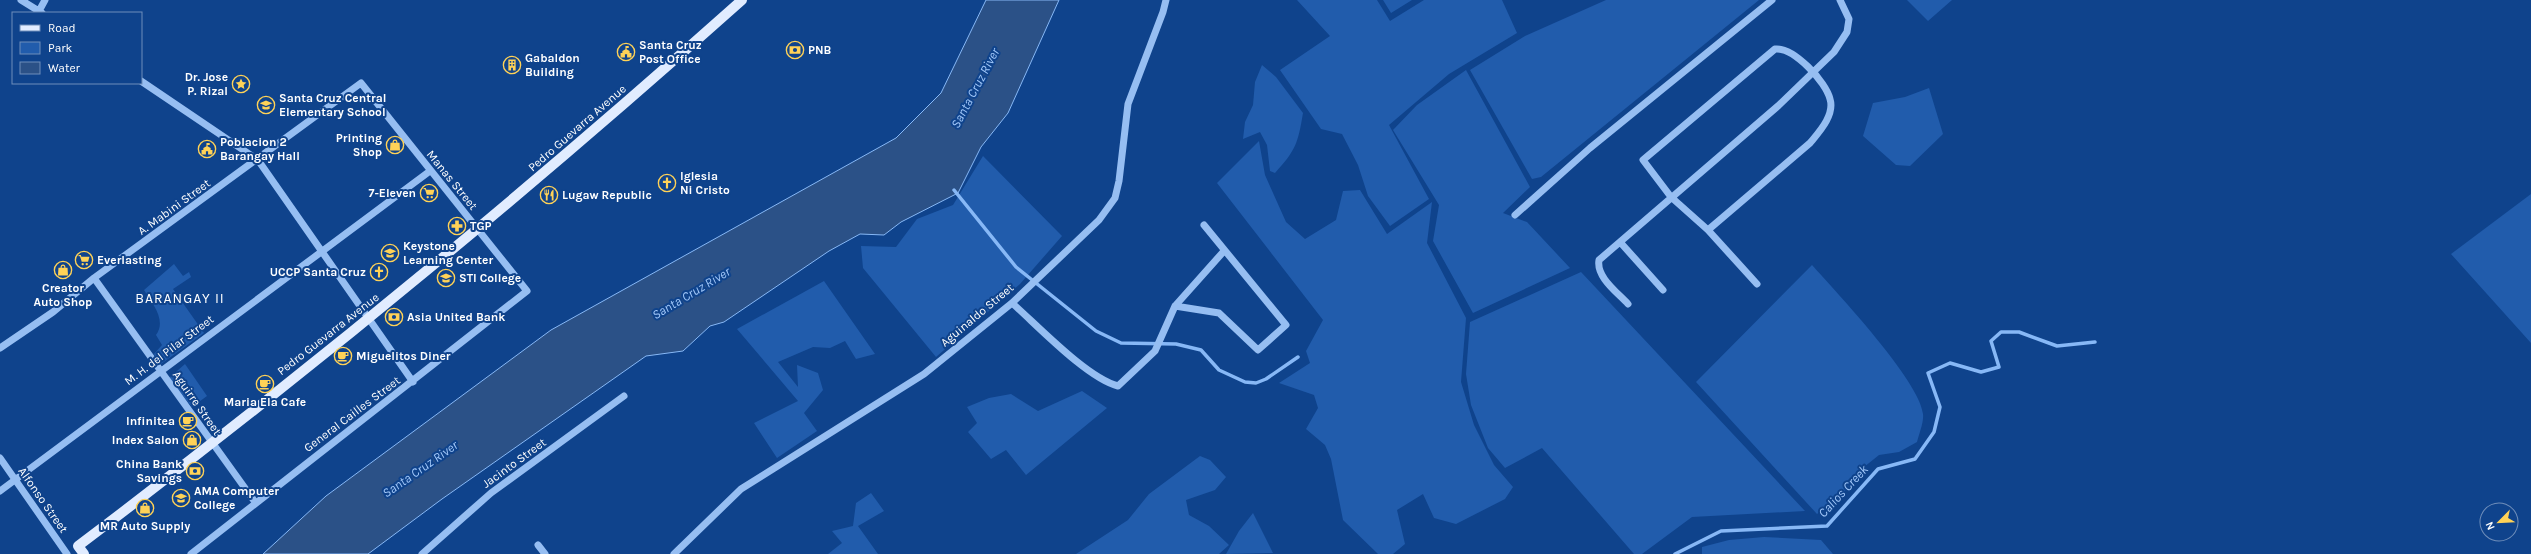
<svg xmlns="http://www.w3.org/2000/svg" width="2531" height="554" font-family="Karla,sans-serif">
<rect width="100%" height="100%" fill="#0f438c"/>
<path fill="#215cac" d="M1297 0H1377L1390 21 1424 0H1502L1517 33 1449 74 1389 125 1429 199 1390 226 1368 196 1358 165 1342 134 1321 129 1280 70 1330 36Z
M1383 0H1412L1391 13Z
M1606 0H1759L1541 177 1532 179 1470 70 1525 36Z
M1907 0H1952L1928 21Z
M1262 65 1276 77 1303 113C1298 143 1296 150 1275 173L1270 171 1267 145 1260 132 1243 139 1245 122 1253 105 1255 82Z
M1466 70 1530 187 1503 213 1527 222 1570 268 1473 313 1433 241 1439 205 1393 130 1417 105Z
M1929 88 1943 134 1910 166 1896 165 1863 136 1873 103 1905 97Z
M1259 141 1265 175 1286 222 1305 239 1336 220 1343 191 1360 190 1387 234 1432 202 1427 243 1466 318 1461 382 1474 425 1494 465 1513 487 1505 499 1456 524 1434 518 1423 494 1397 510 1405 544 1393 554H1378L1343 520 1331 459 1325 445 1306 429 1318 408 1314 395 1279 383 1310 363 1306 351 1323 320 1217 183Z
M983 156 1062 236 1020 284 936 357 863 268 861 246 896 247 917 219 953 205Z
M2531 194V343L2451 254Z
M174 264 183 276 189 272 191 277 173 289 204 333 161 364 154 354 162 345 156 335C167 320 152 303 144 290Z
M1812 265C1837 293 1920 381 1923 414 1924 422 1919 434 1917 442L1899 452 1879 455 1864 467 1858 480 1817 514 1696 382Z
M1581 272 1805 511 1692 517 1642 554H1634L1542 448 1505 468 1488 448 1471 405 1466 374 1470 322Z
M824 281 875 354 856 359 845 341 830 348 813 347 778 362 798 387 797 365 818 373 823 390 804 413 817 431 777 458 754 423 798 401 737 329Z
M185 364 207 396 192 407 169 378Z
M1082 391 1107 408 1026 475 1006 450 991 459 968 432 977 423 967 407 989 398 1011 394 1038 411Z
M1200 456 1210 460 1226 477 1215 490 1186 500 1189 515 1209 526 1229 545 1219 554H1076L1128 520 1149 494Z
M871 493 884 511 858 526 878 554H828L842 543 832 531 853 526 856 503Z
M1253 513 1273 553 1226 554 1239 531Z
M1764 537 1821 540 1833 554H1702V547L1729 540Z"/>
<path fill="#2b5187" stroke="#87b8f6" d="M986 0H1059L1008 113 981 147 958 193 901 222 884 235 860 234 829 251 724 322 710 326 683 351 646 356 442 499 368 554H263L326 496 551 330 896 138 941 93Z"/>
<g fill="none" stroke-linecap="round" stroke-linejoin="round">
<path stroke="#87b8f6" stroke-width="3.5" d="M954 190 1016 267 1096 331 1121 343 1176 344 1201 350 1219 370 1245 382 1256 383 1266 379 1298 357
M1675 554 1721 531 1827 526 1878 469 1915 459 1934 432 1940 407 1928 373 1950 363 1981 372 1999 367 1991 341 2001 332H2019L2057 346 2095 342"/>
<path stroke="#96bef2" stroke-width="7" d="M21 0 42 13
M39 11 45 0
M141 81 258 160 413 382
M1515 215 1590 148 1772 0
M1708 230 1810 143C1819 132 1835 115 1830 99 1826 82 1794 47 1775 49L1643 160 1671 197 1708 230 1757 284
M1620 242 1663 290
M94 278 255 502
M1012 303C1038 326 1087 378 1118 386L1155 351 1175 306 1224 251
M1628 304C1617 292 1596 277 1599 260L1778 106 1834 52 1847 32 1849 19 1840 0
M1175 306 1219 313 1258 350 1286 325 1204 225
M0 348 53 312 94 278 361 83 527 291 191 554
M0 458 67 554
M0 491 430 171
M538 545 545 554
M422 554 491 493 624 396
M674 554 741 489 924 374 1012 303 1099 220 1115 198 1119 181 1128 104 1163 12 1166 0"/>
<path stroke="#e1ecff" stroke-width="10" d="M84 554 78 546C307 373 528 191 742 0"/>
</g>
<defs>
<symbol id="bank-ring" viewBox="-11 -11 22 22"><circle r="9.5" fill="#0f438c" stroke="#ffd257" stroke-width="1.5"/><path d="M-6-4H6V4H-6ZM0-2.3a2.3 2.3 0 1 0 0 4.6a2.3 2.3 0 1 0 0-4.6Z" fill="#ffd257"/></symbol>
<symbol id="civic-ring" viewBox="-11 -11 22 22"><circle r="9.5" fill="#0f438c" stroke="#ffd257" stroke-width="1.5"/><path d="M-.6-6.5H3V-4.5H.6V-3L4-1V1h2V6H-6V1h2V-1L-.6-3ZM-1.2 2.5V6h2.4V2.5Z" fill="#ffd257"/></symbol>
<symbol id="building-ring" viewBox="-11 -11 22 22"><circle r="9.5" fill="#0f438c" stroke="#ffd257" stroke-width="1.5"/><path d="M-4-6H4V6H1V3H-1V6H-4ZM-2.5-4.3h1.7v1.8h-1.7ZM.8-4.3h1.7v1.8H.8ZM-2.5-1h1.7V.8h-1.7ZM.8-1h1.7V.8H.8Z" fill="#ffd257"/></symbol>
<symbol id="sight-ring" viewBox="-11 -11 22 22"><circle r="9.5" fill="#0f438c" stroke="#ffd257" stroke-width="1.5"/><path d="M0-6L1.8-2.2L6-1.7L2.9 1.2L3.7 5.4L0 3.3L-3.7 5.4L-2.9 1.2L-6-1.7L-1.8-2.2Z" fill="#ffd257"/></symbol>
<symbol id="school-ring" viewBox="-11 -11 22 22"><circle r="9.5" fill="#0f438c" stroke="#ffd257" stroke-width="1.5"/><path d="M0-5L7-2L0 1L-7-2ZM-4 1L0 2.5L4 1V4Q0 6-4 4Z" fill="#ffd257"/></symbol>
<symbol id="shop-ring" viewBox="-11 -11 22 22"><circle r="9.5" fill="#0f438c" stroke="#ffd257" stroke-width="1.5"/><path d="M-5-2.5h2.3a2.7 3.5 0 0 1 5.4 0H5L5.5 6h-11ZM-1.5-2.5h3a1.5 2.3 0 0 0-3 0Z" fill="#ffd257"/></symbol>
<symbol id="church-ring" viewBox="-11 -11 22 22"><circle r="9.5" fill="#0f438c" stroke="#ffd257" stroke-width="1.5"/><path d="M-1.2-6h2.4v3.5h3.3v2.4h-3.3V6h-2.4V-.1h-3.3v-2.4h3.3Z" fill="#ffd257"/></symbol>
<symbol id="supermarket-ring" viewBox="-11 -11 22 22"><circle r="9.5" fill="#0f438c" stroke="#ffd257" stroke-width="1.5"/><path d="M-6-5.5h2.5l.6 2H6L4.5 2H-2.5L-4.4-4H-6ZM-1.5 3.2a1.3 1.3 0 1 0 .1 0ZM3 3.2a1.3 1.3 0 1 0 .1 0Z" fill="#ffd257"/></symbol>
<symbol id="restaurant-ring" viewBox="-11 -11 22 22"><circle r="9.5" fill="#0f438c" stroke="#ffd257" stroke-width="1.5"/><path d="M-5-6h1v4h1v-4h1v4h1v-4h1v5L-1.5 .5V6h-2V.5L-5-1ZM5-6V6H3V1.5H1.5Q1.5-4 5-6Z" fill="#ffd257"/></symbol>
<symbol id="pharmacy-ring" viewBox="-11 -11 22 22"><circle r="9.5" fill="#0f438c" stroke="#ffd257" stroke-width="1.5"/><path d="M-2-6h4v4h4v4h-4v4h-4v-4h-4v-4h4Z" fill="#ffd257"/></symbol>
<symbol id="university-ring" viewBox="-11 -11 22 22"><circle r="9.5" fill="#0f438c" stroke="#ffd257" stroke-width="1.5"/><path d="M0-5L7-2L0 1L-7-2ZM-4 1L0 2.5L4 1V4Q0 6-4 4Z" fill="#ffd257"/></symbol>
<symbol id="cafe-ring" viewBox="-11 -11 22 22"><circle r="9.5" fill="#0f438c" stroke="#ffd257" stroke-width="1.5"/><path d="M-5.5-4.5H6V0H3Q3 3.5 0 3.5H-2.5Q-5.5 3.5-5.5 0ZM3-3.2v2h1.7v-2ZM-6 4.5H4V6H-6Z" fill="#ffd257"/></symbol>
</defs>
<g fill-rule="evenodd">
<use href="#bank-ring" x="785" y="40" width="20" height="20"/>
<use href="#civic-ring" x="616" y="42" width="20" height="20"/>
<use href="#building-ring" x="502" y="55" width="20" height="20"/>
<use href="#sight-ring" x="231" y="74" width="20" height="20"/>
<use href="#school-ring" x="256" y="95" width="20" height="20"/>
<use href="#shop-ring" x="385" y="135" width="20" height="20"/>
<use href="#civic-ring" x="197" y="139" width="20" height="20"/>
<use href="#church-ring" x="657" y="173" width="20" height="20"/>
<use href="#supermarket-ring" x="419" y="183" width="20" height="20"/>
<use href="#restaurant-ring" x="539" y="185" width="20" height="20"/>
<use href="#pharmacy-ring" x="447" y="216" width="20" height="20"/>
<use href="#school-ring" x="380" y="243" width="20" height="20"/>
<use href="#supermarket-ring" x="74" y="250" width="20" height="20"/>
<use href="#shop-ring" x="53" y="260" width="20" height="20"/>
<use href="#church-ring" x="369" y="262" width="20" height="20"/>
<use href="#university-ring" x="436" y="268" width="20" height="20"/>
<use href="#bank-ring" x="384" y="307" width="20" height="20"/>
<use href="#cafe-ring" x="333" y="346" width="20" height="20"/>
<use href="#cafe-ring" x="255" y="374" width="20" height="20"/>
<use href="#cafe-ring" x="178" y="411" width="20" height="20"/>
<use href="#shop-ring" x="182" y="430" width="20" height="20"/>
<use href="#bank-ring" x="185" y="461" width="20" height="20"/>
<use href="#university-ring" x="171" y="488" width="20" height="20"/>
<use href="#shop-ring" x="135" y="498" width="20" height="20"/>
</g>
<g text-anchor="middle" dominant-baseline="central" stroke-width="4" stroke-linejoin="round" paint-order="stroke">
<g font-size="12" font-weight="bold" fill="#fff" stroke="#0f438c" text-anchor="start">
<text x="639" y="45">Santa Cruz<tspan x="639" dy="14">Post Office</tspan></text>
<text x="808" y="50">PNB</text>
<text x="525" y="58">Gabaldon<tspan x="525" dy="14">Building</tspan></text>
<text x="228" y="77" text-anchor="end">Dr. Jose<tspan x="228" dy="14">P. Rizal</tspan></text>
<text x="279" y="98">Santa Cruz Central<tspan x="279" dy="14">Elementary School</tspan></text>
<text x="382" y="138" text-anchor="end">Printing<tspan x="382" dy="14">Shop</tspan></text>
<text x="220" y="142">Poblacion 2<tspan x="220" dy="14">Barangay Hall</tspan></text>
<text x="680" y="176">Iglesia<tspan x="680" dy="14">Ni Cristo</tspan></text>
<text x="416" y="193" text-anchor="end">7-Eleven</text>
<text x="562" y="195">Lugaw Republic</text>
<text x="470" y="226">TGP</text>
<text x="403" y="246">Keystone<tspan x="403" dy="14">Learning Center</tspan></text>
<text x="97" y="260">Everlasting</text>
<text x="366" y="272" text-anchor="end">UCCP Santa Cruz</text>
<text x="459" y="278">STI College</text>
<text x="63" y="288" text-anchor="middle">Creator<tspan x="63" dy="14">Auto Shop</tspan></text>
<text x="407" y="317">Asia United Bank</text>
<text x="356" y="356">Miguelitos Diner</text>
<text x="265" y="402" text-anchor="middle">Maria Ela Cafe</text>
<text x="175" y="421" text-anchor="end">Infinitea</text>
<text x="179" y="440" text-anchor="end">Index Salon</text>
<text x="182" y="464" text-anchor="end">China Bank<tspan x="182" dy="14">Savings</tspan></text>
<text x="194" y="491">AMA Computer<tspan x="194" dy="14">College</tspan></text>
<text x="145" y="526" text-anchor="middle">MR Auto Supply</text>
</g>
<g font-size="12" fill="#fff" stroke="#0f438c">
<text transform="translate(577 128) rotate(-41)">Pedro Guevarra Avenue</text>
<text transform="translate(452 180) rotate(51)">Manas Street</text>
<text transform="translate(174 207) rotate(-36)">A. Mabini Street</text>
<text transform="translate(977 315) rotate(-40)">Aguinaldo Street</text>
<text transform="translate(328 334) rotate(-38)">Pedro Guevarra Avenue</text>
<text transform="translate(169 350) rotate(-37)">M. H. del Pilar Street</text>
<text transform="translate(197 403) rotate(55)">Aguirre Street</text>
<text transform="translate(352 414) rotate(-37)">General Cailles Street</text>
<text transform="translate(514 463) rotate(-36)">Jacinto Street</text>
<text transform="translate(43 500) rotate(55)">Alfonso Street</text>
</g>
<g font-size="13" font-style="italic" fill="#a2c8fa" stroke="#0f438c">
<text transform="translate(975 88) rotate(-62)">Santa Cruz River</text>
<text transform="translate(691 293) rotate(-31)">Santa Cruz River</text>
<text transform="translate(420 469) rotate(-35)">Santa Cruz River</text>
<text transform="translate(1843 491) rotate(-47)">Calios Creek</text>
</g>
<g font-size="14" letter-spacing="1" fill="#fff" stroke="#0f438c">
<text x="180" y="298">BARANGAY II</text>
</g>
</g>
<rect x="12" y="12" width="130" height="72" fill="#0f438c" stroke="#6f8eba"/>
<rect x="20" y="25" width="20" height="6" fill="#e1ecff" stroke="#6f8eba"/>
<text x="48" y="32" font-size="12" fill="#ffffff">Road</text>
<rect x="20" y="42" width="20" height="12" fill="#215cac" stroke="#6f8eba"/>
<text x="48" y="52" font-size="12" fill="#ffffff">Park</text>
<rect x="20" y="62" width="20" height="12" fill="#2b5187" stroke="#6f8eba"/>
<text x="48" y="72" font-size="12" fill="#ffffff">Water</text>
<g transform="translate(2499 522) rotate(246)"><circle r="19" fill="#0f438c" stroke="#6f8eba"/>
<path d="M0-3L7 15L0 10L-7 15Z" fill="#ffd257"/>
<text y="-6" font-size="11" font-weight="bold" text-anchor="middle" fill="#ffffff">N</text>
</g>
</svg>
